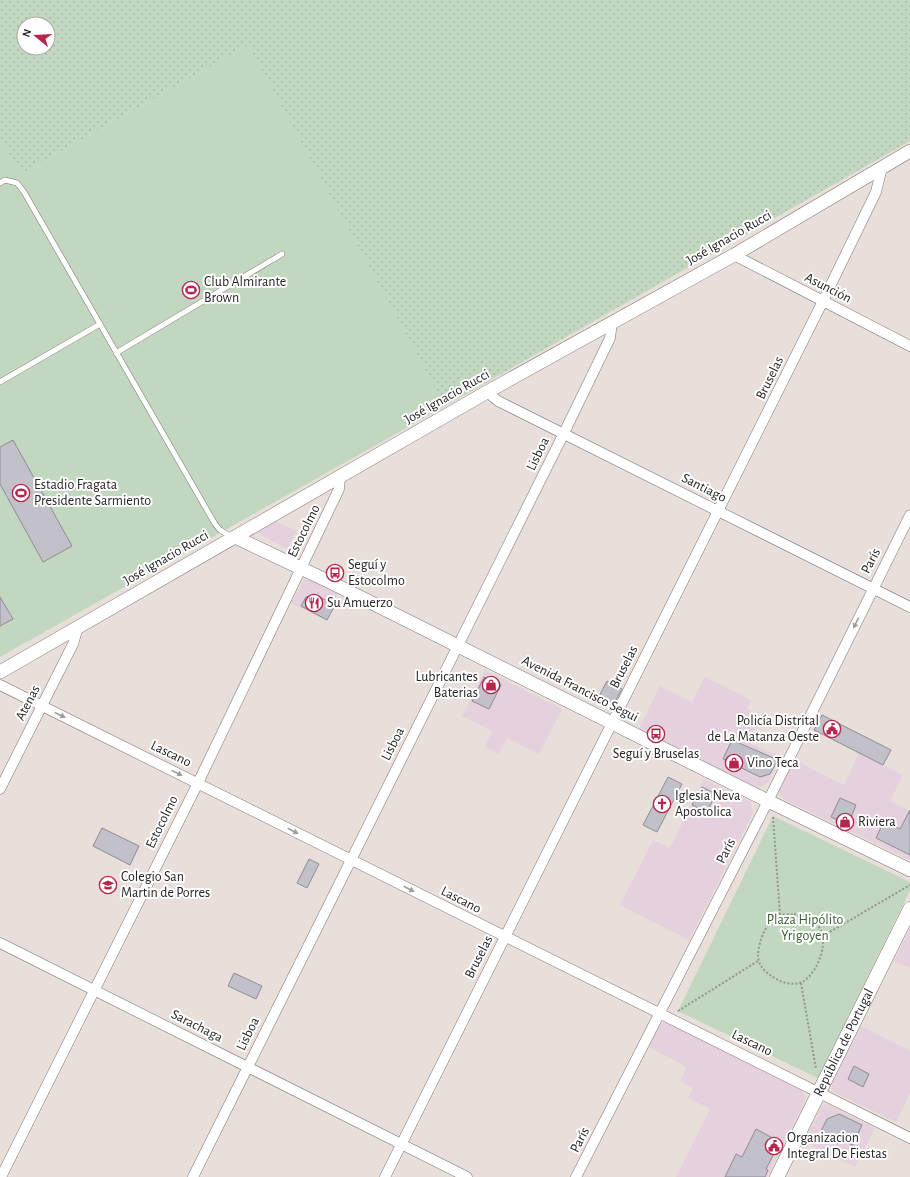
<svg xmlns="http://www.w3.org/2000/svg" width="910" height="1177" font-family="'Alegreya Sans',sans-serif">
<defs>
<pattern id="grass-dots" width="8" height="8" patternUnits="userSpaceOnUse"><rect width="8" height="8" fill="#c2d7bf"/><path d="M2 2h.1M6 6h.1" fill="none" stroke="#a7b8a4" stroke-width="1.8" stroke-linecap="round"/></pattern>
</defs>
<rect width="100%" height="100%" fill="#e8deda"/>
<path fill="#e5d0dd" d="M272 520 296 531 288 549 255 532Z
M304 580 312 581 338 594 325 620 291 603Z
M485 670 562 709 539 754 507 738 499 754 485 747 492 731 462 716Z
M705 677 751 700 747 709 761 716 749 743 780 757 768 782 761 787 757 788 639 729 660 686 692 702Z
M859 753 903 775 890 801 910 811V860L785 800 780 795 778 788 792 759 844 785Z
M704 779 751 802 753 813 689 940 620 905 653 840 670 848Z
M910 928V968L894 961Z
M664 1023 669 1024 798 1088 803 1092 805 1098 803 1105 767 1177H676L710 1109 688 1098 693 1088 680 1081 687 1067 649 1047 660 1025Z
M861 1026 910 1051V1093L896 1122 834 1092 832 1088V1083Z
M827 1104 875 1128 855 1167 804 1142 822 1106Z"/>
<path fill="url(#grass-dots)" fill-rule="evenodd" d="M0 0H910V141L445 406 248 45 21 174 0 138ZM24 24H48V48H24Z"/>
<path fill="#c2d7bf" d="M248 45 445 406 0 657V138L21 174Z
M773 816 910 882V890L818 1078 678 1011Z"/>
<path fill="#c2c0c8" stroke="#8e8c94" d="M13 440 72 546 43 562 0 484V447Z
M316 595 335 605 327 620 301 606 306 597Z
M0 597 13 619 0 626Z
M484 677 501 685 489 709 472 701Z
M607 681 622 689 616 700 605 704 597 700Z
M822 715 891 750 883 765 814 730Z
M732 740 778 760 770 774 760 777 723 759Z
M668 777 682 784 657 832 643 825Z
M702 787 716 794 707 812 692 805Z
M840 798 856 805 848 825 831 817Z
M910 810V855L876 838 884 821 900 829Z
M102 828 139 846 130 865 93 846Z
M309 859 319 864 307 888 297 883Z
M234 973 262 986 256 999 228 986Z
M854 1066 869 1074 863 1087 848 1079Z
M839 1114 862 1125 853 1145 840 1140 838 1144 819 1135 827 1119Z
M756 1129 780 1142 766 1169 768 1170 765 1177H725L736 1154 742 1157Z"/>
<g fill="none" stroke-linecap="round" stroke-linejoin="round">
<defs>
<path id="service" d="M0 183 5 180 17 183 24 192 215 524 220 530 230 536
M116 353 282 254
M0 382 100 324"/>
<path id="minor" d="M734 255 910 346
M487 392 498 401 910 607
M0 685 910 1138
M0 789 73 644 78 627
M0 943 467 1177
M1 1177 198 783 339 489 340 477
M193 1177 564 433 610 338 612 322
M385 1177 823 301 876 192 882 167
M576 1177 768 801 910 515"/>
<path id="tertiary" d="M235 537 330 582 768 801 910 870
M0 672 487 392 734 255 910 151"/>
<g id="secondary">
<path id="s1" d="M777 1177 910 909"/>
</g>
</defs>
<use href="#service" stroke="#7d7470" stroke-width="6"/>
<use href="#minor" stroke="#7d7470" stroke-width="11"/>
<use href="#tertiary" stroke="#7d7470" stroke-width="14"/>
<use href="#secondary" stroke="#7d7470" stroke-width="15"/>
<path stroke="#99928f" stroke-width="2" stroke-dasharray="2 2" stroke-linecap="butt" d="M773 817 780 915
M794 914C801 917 810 919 816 924 832 937 818 974 802 982 792 987 778 981 770 975 763 970 758 964 758 955 759 941 766 919 781 915 785 914 790 915 794 914Z
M823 936 910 885
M801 983 816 1069
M678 1011 758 961"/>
<use href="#service" stroke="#fff" stroke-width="5"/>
<use href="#minor" stroke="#fff" stroke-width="10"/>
<use href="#tertiary" stroke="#fff" stroke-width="13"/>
<use href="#secondary" stroke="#fff" stroke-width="14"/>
</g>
<defs><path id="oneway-solid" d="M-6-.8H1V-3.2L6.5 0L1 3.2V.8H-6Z"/></defs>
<g fill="#9e9c9c">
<use href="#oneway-solid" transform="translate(856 623) rotate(116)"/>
<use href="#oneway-solid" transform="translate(60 715) rotate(26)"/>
<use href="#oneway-solid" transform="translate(177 773) rotate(26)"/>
<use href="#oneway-solid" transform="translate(293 831) rotate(27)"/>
<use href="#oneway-solid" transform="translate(409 889) rotate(27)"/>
</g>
<defs>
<symbol id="stadium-ring" viewBox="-11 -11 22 22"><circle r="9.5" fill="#fff" stroke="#b7264c" stroke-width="1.5"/><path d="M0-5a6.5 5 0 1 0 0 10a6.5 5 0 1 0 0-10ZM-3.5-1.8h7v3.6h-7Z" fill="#b7264c"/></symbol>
<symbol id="bus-ring" viewBox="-11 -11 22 22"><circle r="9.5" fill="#fff" stroke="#b7264c" stroke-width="1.5"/><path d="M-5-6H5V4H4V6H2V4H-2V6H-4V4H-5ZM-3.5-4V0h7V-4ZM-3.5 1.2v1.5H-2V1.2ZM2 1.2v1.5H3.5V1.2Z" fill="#b7264c"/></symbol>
<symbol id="restaurant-ring" viewBox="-11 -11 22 22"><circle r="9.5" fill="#fff" stroke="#b7264c" stroke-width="1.5"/><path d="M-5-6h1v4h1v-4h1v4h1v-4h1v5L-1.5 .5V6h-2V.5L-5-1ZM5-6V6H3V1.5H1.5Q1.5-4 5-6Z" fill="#b7264c"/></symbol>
<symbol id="shop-ring" viewBox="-11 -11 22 22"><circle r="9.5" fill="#fff" stroke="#b7264c" stroke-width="1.5"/><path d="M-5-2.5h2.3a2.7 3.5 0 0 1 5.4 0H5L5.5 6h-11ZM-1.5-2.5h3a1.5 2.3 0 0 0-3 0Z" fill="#b7264c"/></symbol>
<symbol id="civic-ring" viewBox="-11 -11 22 22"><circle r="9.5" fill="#fff" stroke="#b7264c" stroke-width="1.5"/><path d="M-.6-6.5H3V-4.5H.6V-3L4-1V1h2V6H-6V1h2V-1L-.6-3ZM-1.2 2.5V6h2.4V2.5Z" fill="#b7264c"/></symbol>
<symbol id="church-ring" viewBox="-11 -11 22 22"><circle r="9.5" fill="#fff" stroke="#b7264c" stroke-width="1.5"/><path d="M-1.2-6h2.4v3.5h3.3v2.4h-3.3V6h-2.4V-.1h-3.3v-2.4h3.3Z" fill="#b7264c"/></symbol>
<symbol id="school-ring" viewBox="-11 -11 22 22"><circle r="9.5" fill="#fff" stroke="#b7264c" stroke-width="1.5"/><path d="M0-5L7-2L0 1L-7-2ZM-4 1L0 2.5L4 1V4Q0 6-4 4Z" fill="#b7264c"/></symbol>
</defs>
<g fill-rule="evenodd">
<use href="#stadium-ring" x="181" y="280" width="20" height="20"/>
<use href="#stadium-ring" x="11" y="483" width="20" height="20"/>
<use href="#bus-ring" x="325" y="563" width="20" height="20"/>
<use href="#restaurant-ring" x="304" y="593" width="20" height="20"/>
<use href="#shop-ring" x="481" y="675" width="20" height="20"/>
<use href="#civic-ring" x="822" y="719" width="20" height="20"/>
<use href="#bus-ring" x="646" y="724" width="20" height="20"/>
<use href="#shop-ring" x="724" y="753" width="20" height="20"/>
<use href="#church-ring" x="652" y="794" width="20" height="20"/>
<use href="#shop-ring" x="835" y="812" width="20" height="20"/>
<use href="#school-ring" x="98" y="875" width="20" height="20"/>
<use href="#civic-ring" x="764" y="1136" width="20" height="20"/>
</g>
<g text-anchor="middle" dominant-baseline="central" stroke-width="4" stroke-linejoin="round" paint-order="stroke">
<g font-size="14" fill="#272422" stroke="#fff">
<text transform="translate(729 238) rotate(-30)">José Ignacio Rucci</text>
<text transform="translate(828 288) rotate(27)">Asunción</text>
<text transform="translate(770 378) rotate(-64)">Bruselas</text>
<text transform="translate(447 397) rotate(-30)">José Ignacio Rucci</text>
<text transform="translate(538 454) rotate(-64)">Lisboa</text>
<text transform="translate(704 488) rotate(27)">Santiago</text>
<text transform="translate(304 531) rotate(-64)">Estocolmo</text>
<text transform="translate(166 558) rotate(-30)">José Ignacio Rucci</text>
<text transform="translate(871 561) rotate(-63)">París</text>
<text transform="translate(624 667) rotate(-63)">Bruselas</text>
<text transform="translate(580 689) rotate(27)">Avenida Francisco Segui</text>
<text transform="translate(28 703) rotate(-63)">Atenas</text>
<text transform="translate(393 744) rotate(-63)">Lisboa</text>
<text transform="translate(171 754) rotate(26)">Lascano</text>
<text transform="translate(162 822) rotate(-64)">Estocolmo</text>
<text transform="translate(726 851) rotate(-63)">París</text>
<text transform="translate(461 900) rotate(27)">Lascano</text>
<text transform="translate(479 957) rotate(-63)">Bruselas</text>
<text transform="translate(197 1026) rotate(27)">Sarachaga</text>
<text transform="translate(248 1034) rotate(-64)">Lisboa</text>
<text transform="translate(752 1043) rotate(26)">Lascano</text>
<text stroke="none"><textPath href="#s1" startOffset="150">República de Portugal</textPath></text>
<text transform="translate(580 1140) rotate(-63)">París</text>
</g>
<g font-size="14" fill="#272422" stroke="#fff" text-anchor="start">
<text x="204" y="282">Club Almirante<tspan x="204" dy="16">Brown</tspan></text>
<text x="34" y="485">Estadio Fragata<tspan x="34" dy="16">Presidente Sarmiento</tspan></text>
<text x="348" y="565">Seguí y<tspan x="348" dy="16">Estocolmo</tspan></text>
<text x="327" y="603">Su Amuerzo</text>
<text x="478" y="677" text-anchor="end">Lubricantes<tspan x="478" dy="16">Baterias</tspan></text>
<text x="819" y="721" text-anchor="end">Policía Distrital<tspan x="819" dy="16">de La Matanza Oeste</tspan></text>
<text x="656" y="754" text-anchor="middle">Seguí y Bruselas</text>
<text x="747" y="763">Vino Teca</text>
<text x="675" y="796">Iglesia Neva<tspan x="675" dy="16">Apostolica</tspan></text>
<text x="858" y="822">Riviera</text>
<text x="121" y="877">Colegio San<tspan x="121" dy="16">Martin de Porres</tspan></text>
<text x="787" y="1138">Organizacion<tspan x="787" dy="16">Integral De Fiestas</tspan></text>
</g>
<g font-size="14" fill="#395b34" stroke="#fff">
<text x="805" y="920">Plaza Hipólito<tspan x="805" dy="16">Yrigoyen</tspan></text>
</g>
</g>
<g transform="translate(36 36) rotate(288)"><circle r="19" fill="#ffffff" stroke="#a9a7a7"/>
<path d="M0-3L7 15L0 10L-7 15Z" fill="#b7264c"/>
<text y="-6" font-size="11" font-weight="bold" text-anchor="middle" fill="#272422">N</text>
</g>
</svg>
